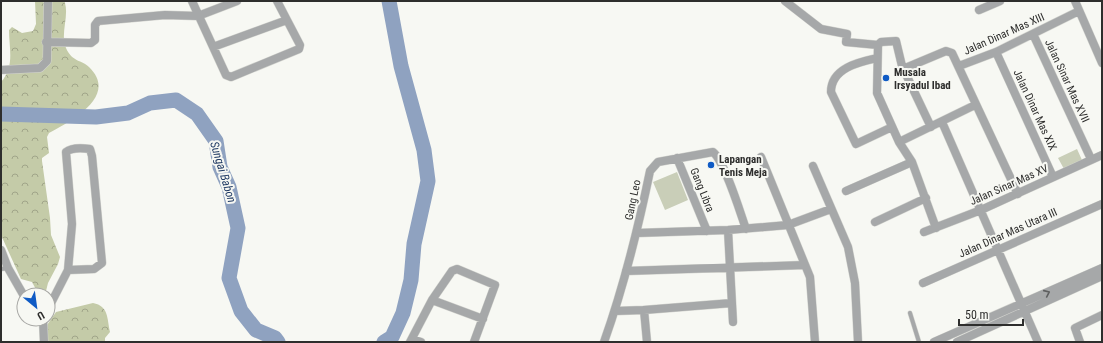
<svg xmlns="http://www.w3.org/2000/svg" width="1103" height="343" font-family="'Roboto Condensed',sans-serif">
<defs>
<pattern id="forest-crowns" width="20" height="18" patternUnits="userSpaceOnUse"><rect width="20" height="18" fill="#c4cba8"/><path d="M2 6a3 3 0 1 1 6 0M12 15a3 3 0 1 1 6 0" fill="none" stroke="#a0a589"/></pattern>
</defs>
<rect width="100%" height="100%" fill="#f7f8f3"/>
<path fill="#c9ceb8" d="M1077 149 1082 160 1064 169 1058 158Z
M677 172 688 200 665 210 653 182Z"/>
<path fill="url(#forest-crowns)" d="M35 1H64L65 3C69 17 60 34 66 48 72 62 82 60 89 67 119 96 71 121 49 133L47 137 49 153 42 158V161L50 218 51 235 60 257 58 264 48 283 45 295H39L32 282 21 279 1 235V82C15 66 9 49 9 30L12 27 22 33 33 31 36 24Z
M93 303C109 306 107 319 110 332L105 338V342H42L45 328 56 312Z"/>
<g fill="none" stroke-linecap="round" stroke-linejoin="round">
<path stroke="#8fa2c0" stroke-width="15" d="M1 114 96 117 128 113 150 103 176 100 197 114 216 141 220 167 229 187 238 228 229 278 241 311 256 330 275 338 278 342
M384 342 392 337 403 313 411 280 414 244 428 181 424 150 401 66 389 1"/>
<defs>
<path id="service" d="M1 269 8 268
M910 313 919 342"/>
<path id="minor" d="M192 1 226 75 231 77 299 49 300 45 277 1
M785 1 821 29 847 34 846 42 878 45 881 42 896 41 902 66 931 127
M1075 1 1102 63
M979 10 1000 1
M1033 34 1091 159
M46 42 91 43 95 40V25L98 21 165 15 198 16 237 1
M878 45 877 93 899 142 912 162 936 228
M213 47 287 20
M996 52 1053 177
M877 58C859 62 831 68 831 92L856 144 892 127
M959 66 996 52 1079 11
M903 69 946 51 952 53 1018 194
M1 70 40 68 47 61 48 1
M942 122 1038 342
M899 142 975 105
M761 157 810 277 815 342
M677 158 707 231
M813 166 848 247 855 283 858 342
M846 191 912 162
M875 222 926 198
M728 230 733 322
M924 232 981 210 1102 155
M637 233 728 230 788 225 831 209
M1 250 8 268 24 296
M626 271 805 265
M923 283 1102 204
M432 300 483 319
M48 309 68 270 72 224 66 152C72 147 83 148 90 149L92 156 102 263 94 269 68 270
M644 310 647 342
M615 311 644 310 732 303
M43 319 44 342
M412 339 421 342
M410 342 432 300 452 271 457 269 495 285 474 342
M604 342C624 286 638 229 650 171L658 162 713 152C725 162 740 212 746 229
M934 342 1102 268
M957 342 1102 276
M1080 342 1075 328 1102 315"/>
</defs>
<use href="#service" stroke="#d3d4cf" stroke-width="5"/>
<use href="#minor" stroke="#d3d4cf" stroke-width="9"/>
<use href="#service" stroke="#a6a8a9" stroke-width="4"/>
<use href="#minor" stroke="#a6a8a9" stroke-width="8"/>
</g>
<defs><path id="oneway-chevron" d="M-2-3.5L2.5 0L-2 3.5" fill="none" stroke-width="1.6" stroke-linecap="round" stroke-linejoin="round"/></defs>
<use stroke="#5e5f5f" href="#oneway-chevron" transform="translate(1047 293) rotate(-24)"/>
<g fill="#0f5bc5" stroke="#f7f8f3" stroke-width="1.5">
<circle cx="886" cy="78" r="4"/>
<circle cx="711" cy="165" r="4"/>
</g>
<g text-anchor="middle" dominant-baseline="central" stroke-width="4" stroke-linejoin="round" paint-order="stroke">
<g font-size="11" fill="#2e2e2d" stroke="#f7f8f3">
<text transform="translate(1004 34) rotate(-24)">Jalan Dinar Mas XIII</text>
<text transform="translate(1067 81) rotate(65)">Jalan Sinar Mas XVII</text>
<text transform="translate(1035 110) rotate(65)">Jalan Dinar Mas XIX</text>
<text transform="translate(1009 185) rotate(-24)">Jalan Sinar Mas XV</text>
<text transform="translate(702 190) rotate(68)">Gang Libra</text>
<text transform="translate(633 200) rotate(-78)">Gang Leo</text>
<text transform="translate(1008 233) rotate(-24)">Jalan Dinar Mas Utara III</text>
</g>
<g font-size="11" font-weight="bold" fill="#2e2e2d" stroke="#f7f8f3" text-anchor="start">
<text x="894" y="72">Musala<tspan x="894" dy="13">Irsyadul Ibad</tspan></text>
<text x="719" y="159">Lapangan<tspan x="719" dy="13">Tenis Meja</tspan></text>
</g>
<g font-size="12" font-style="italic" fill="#223c65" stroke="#f7f8f3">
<text transform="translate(223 172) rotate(73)">Sungai Babon</text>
</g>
</g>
<rect width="1103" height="343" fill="none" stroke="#2e2e2d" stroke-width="4"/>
<g transform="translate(36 307) rotate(151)"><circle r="19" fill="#f7f8f3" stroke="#a7a7a4"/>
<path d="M0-3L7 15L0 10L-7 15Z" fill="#0f5bc5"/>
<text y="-6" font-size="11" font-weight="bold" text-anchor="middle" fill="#2e2e2d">U</text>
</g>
<path d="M959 319v6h64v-6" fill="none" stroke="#2e2e2d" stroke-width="2"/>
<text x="965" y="319" font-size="12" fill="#2e2e2d" stroke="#f7f8f3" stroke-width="3" paint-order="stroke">50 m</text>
</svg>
